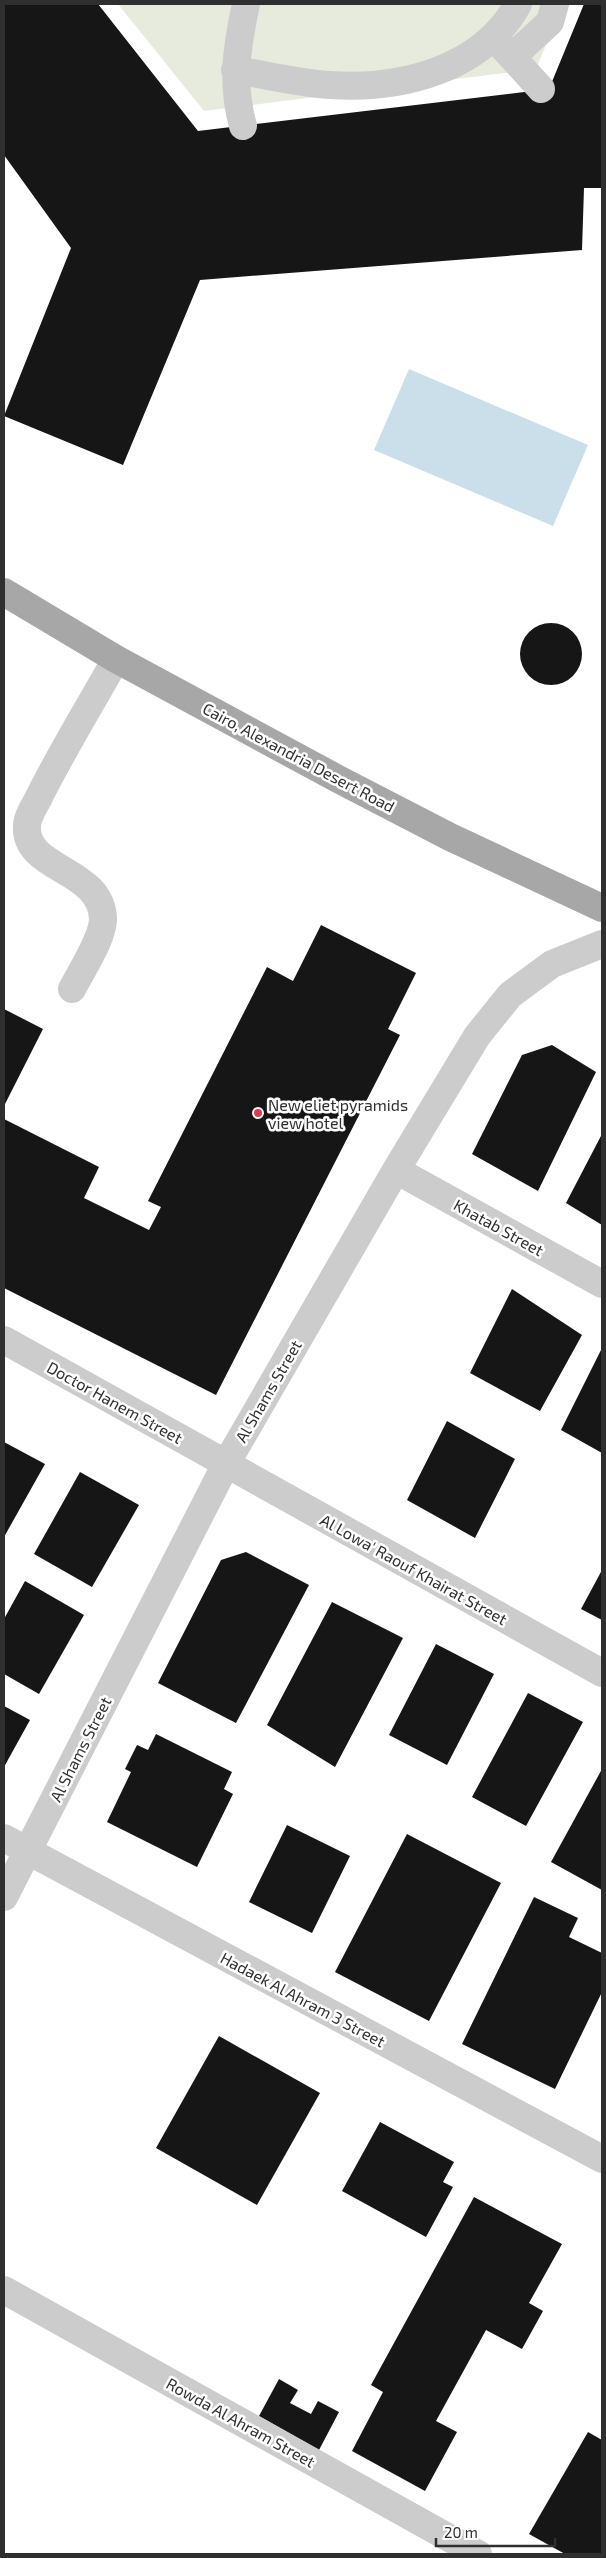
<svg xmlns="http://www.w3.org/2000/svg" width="606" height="2558" font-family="'Exo 2',sans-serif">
<rect width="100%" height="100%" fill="#fff"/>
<path fill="#e6ebdd" d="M118 4H563L536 69 204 111Z"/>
<path fill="#cbdfea" d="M409 369 588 445 553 526 374 450Z"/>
<path fill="#161616" d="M4 4H98L198 131 549 89 584 4H602V188H584L582 250 200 280 123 465 4 416 71 248 4 155Z
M520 654a31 31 0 1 1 62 0a31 31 0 1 1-62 0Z
M321 925 416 973 388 1029 400 1035 216 1395 4 1288V1119L99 1167 84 1198 149 1230 161 1207 148 1201 267 967 293 981Z
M4 1009 43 1029 4 1106Z
M552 1045 596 1072 538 1191 472 1154 522 1055Z
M602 1134V1225L566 1203Z
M512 1289 582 1335 540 1411 470 1373Z
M602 1348V1453L561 1430Z
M447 1421 515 1459 475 1538 407 1500Z
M4 1442 45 1464 4 1537Z
M80 1472 139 1505 92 1587 34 1554Z
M246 1552 309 1585 236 1723 158 1683 221 1560Z
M602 1570V1620L581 1609Z
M25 1581 84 1615 39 1694 4 1674V1619Z
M332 1602 403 1638 335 1767 267 1725Z
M436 1644 494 1674 447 1765 389 1735Z
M528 1693 583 1722 526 1826 472 1797Z
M4 1706 30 1720 4 1767Z
M156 1734 232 1772 224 1789 233 1794 197 1867 107 1822 131 1772 125 1769 137 1745 148 1750Z
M602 1769V1890L551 1862Z
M287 1825 350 1856 312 1933 249 1902Z
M407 1834 501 1883 429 2021 335 1972Z
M534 1897 578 1918 569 1937 602 1953V1992L555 2089 462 2044Z
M219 2036 320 2093 257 2205 156 2148Z
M380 2122 454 2162 443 2182 453 2187 426 2237 342 2191Z
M474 2197 562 2244 529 2303 543 2311 522 2349 486 2330 436 2421 457 2432 425 2491 352 2451 383 2392 371 2385Z
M279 2379 298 2390 290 2403 311 2414 318 2401 339 2412 319 2450 259 2416Z
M588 2432 602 2440V2554H565L529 2534Z"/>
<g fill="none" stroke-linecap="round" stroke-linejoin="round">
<path stroke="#ccc" stroke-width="28" d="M500 44 541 89
M512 57 550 22 555 4
M235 70C266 75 298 83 329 85 400 90 482 70 518 4
M243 126C231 83 237 46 246 4
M72 989C81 971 102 940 103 920 103 868 24 871 27 826 27 816 36 804 40 795 63 749 91 704 116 659
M396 1170 602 1284
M4 1340 602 1673
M4 1838 602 2159
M4 1897 226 1464 396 1170 477 1036 510 995 552 964 602 944
M4 2290 478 2554"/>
<path stroke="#a7a7a7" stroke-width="28" d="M4 592 116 659 338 779 450 837 602 908"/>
</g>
<circle fill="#db3b50" stroke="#fff" stroke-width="2" cx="258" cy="1113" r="5"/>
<g text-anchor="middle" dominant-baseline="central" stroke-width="5" stroke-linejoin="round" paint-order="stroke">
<g font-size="16" fill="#2f2f2f" stroke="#fff">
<text transform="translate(299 757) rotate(28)">Cairo, Alexandria Desert Road</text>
<text transform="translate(499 1227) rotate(29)">Khatab Street</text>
<text transform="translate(268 1391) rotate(-60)">Al Shams Street</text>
<text transform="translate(115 1402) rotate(29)">Doctor Hanem Street</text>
<text transform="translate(414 1569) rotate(29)">Al Lowa' Raouf Khairat Street</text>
<text transform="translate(80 1749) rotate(-63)">Al Shams Street</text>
<text transform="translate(303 1999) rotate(28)">Hadaek Al Ahram 3 Street</text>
<text transform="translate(241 2422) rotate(29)">Rowda Al Ahram Street</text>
</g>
<g font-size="16" fill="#2f2f2f" stroke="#fff" text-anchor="start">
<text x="268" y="1104">New eliet pyramids<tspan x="268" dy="18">view hotel</tspan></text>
</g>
</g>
<rect width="606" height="2558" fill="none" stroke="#2f2f2f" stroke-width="10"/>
<path d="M436 2538v8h119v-8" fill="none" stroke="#2f2f2f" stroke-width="2.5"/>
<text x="444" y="2538" font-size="15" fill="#2f2f2f" stroke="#ffffff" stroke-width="4" paint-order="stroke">20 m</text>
</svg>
